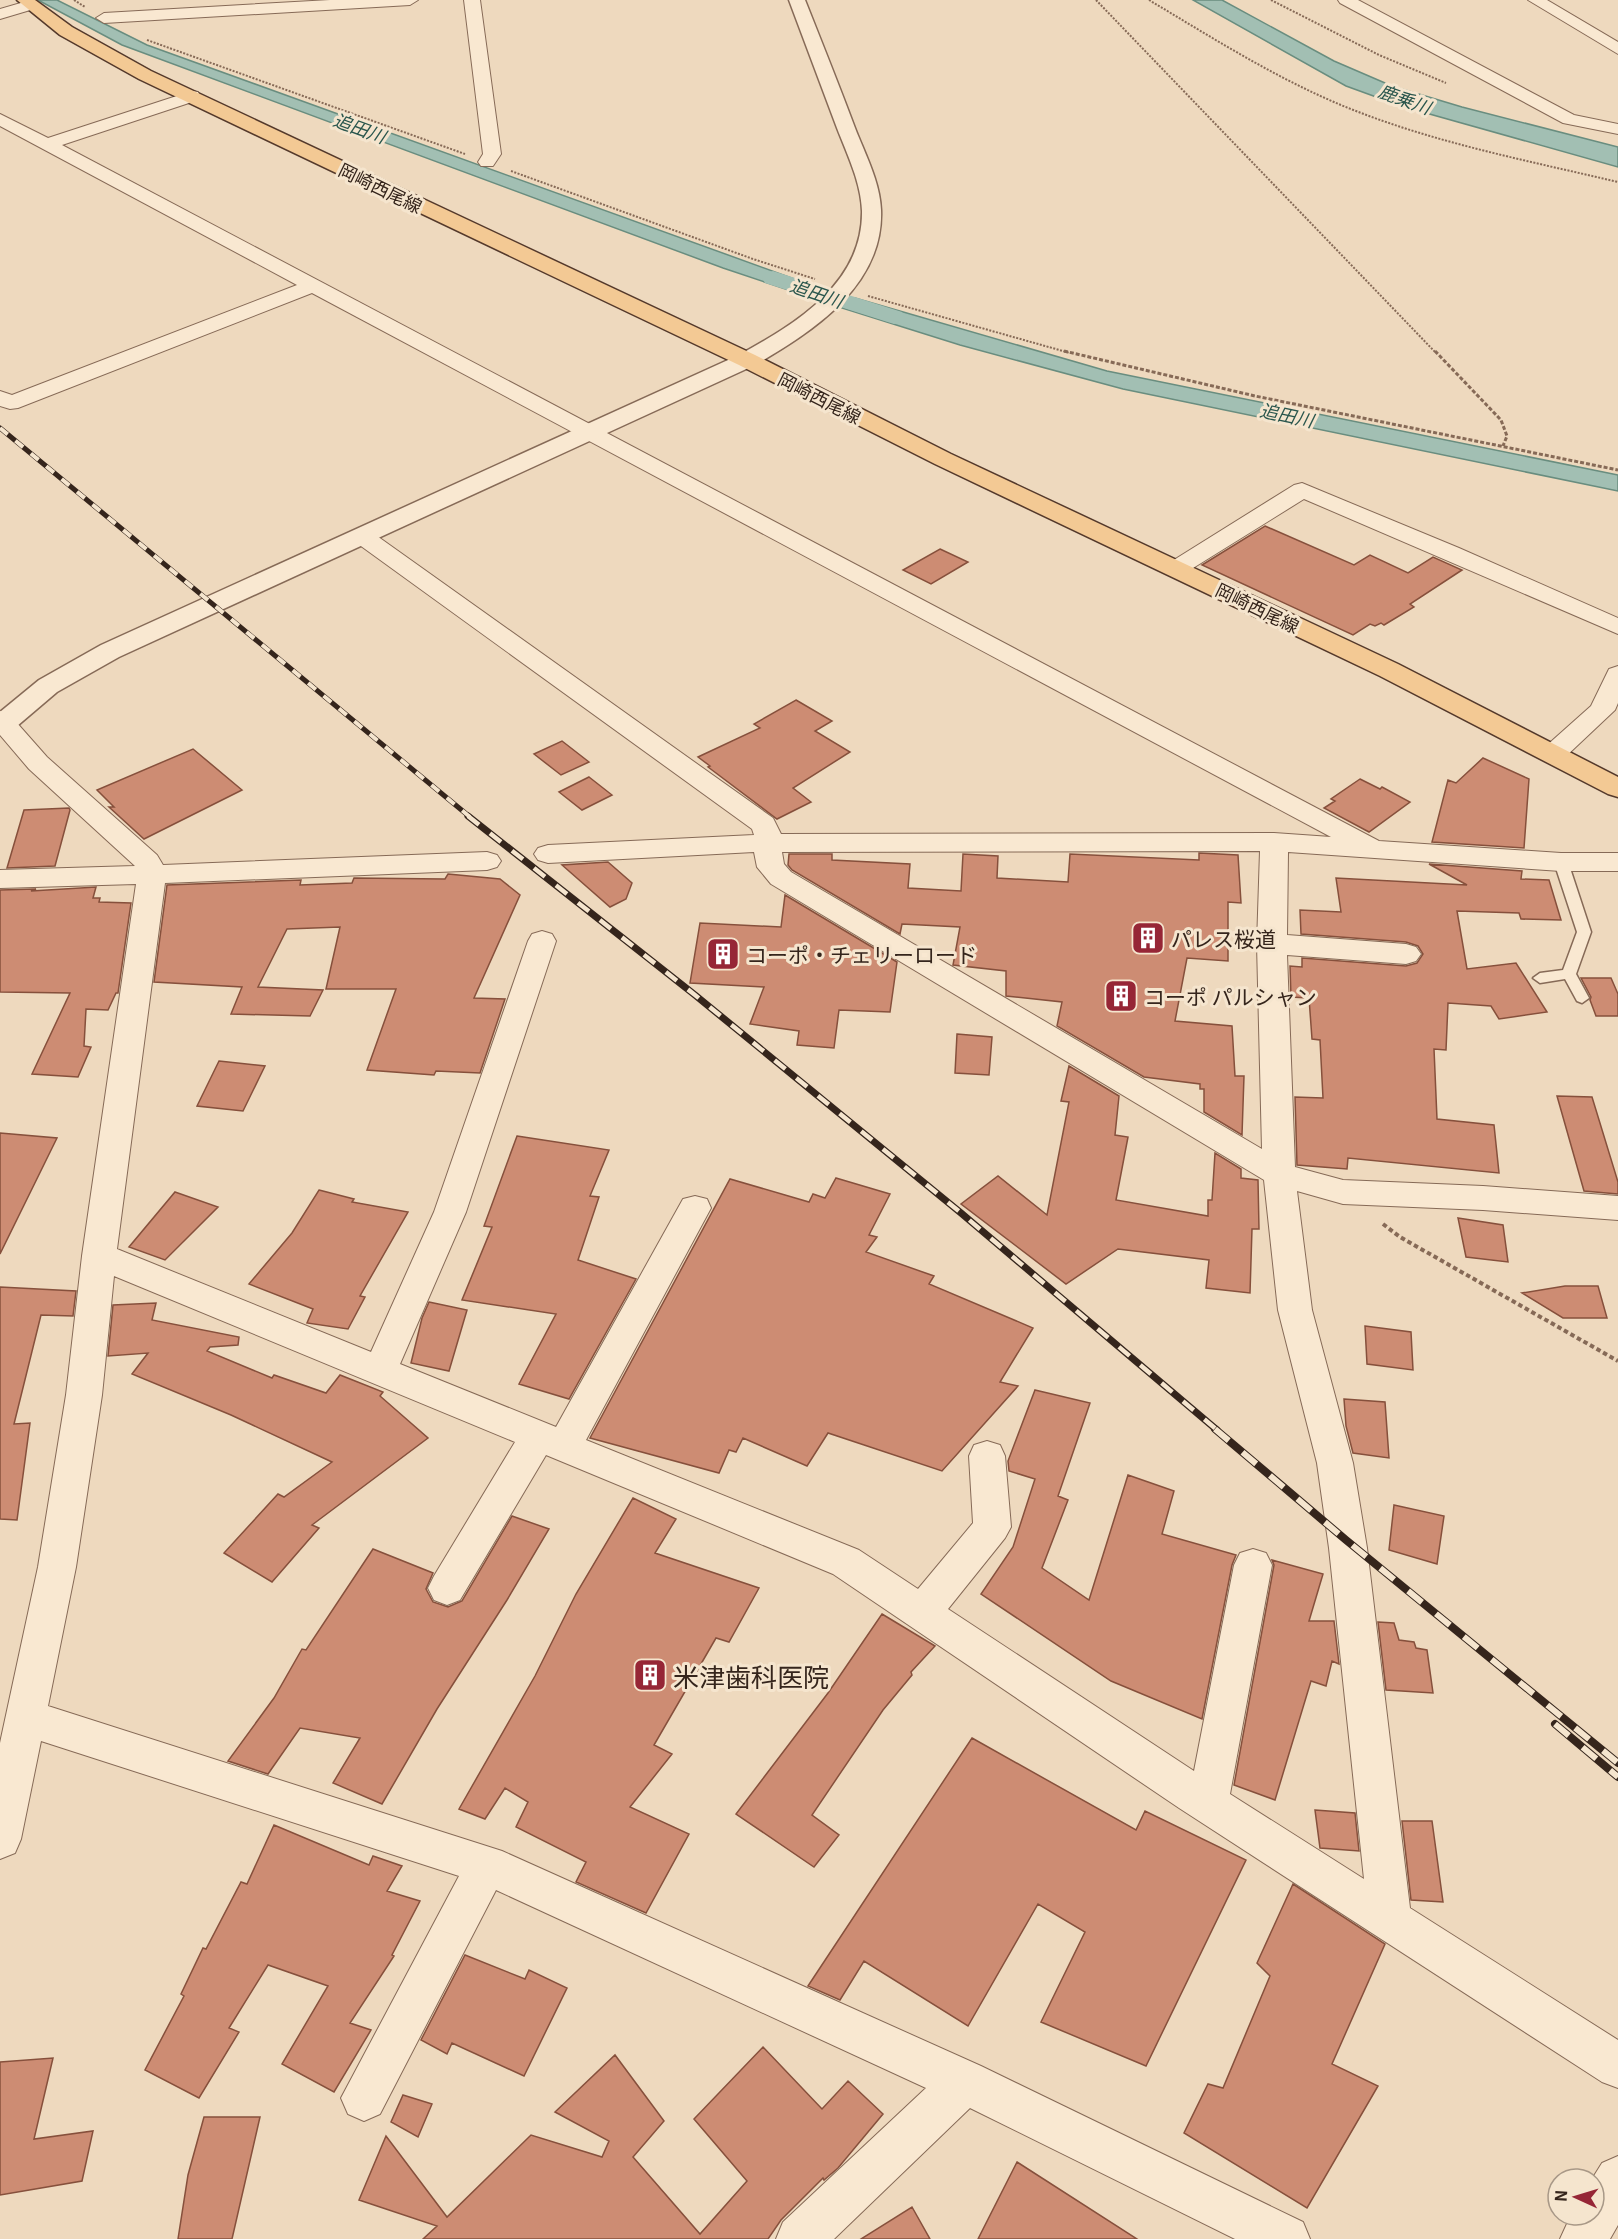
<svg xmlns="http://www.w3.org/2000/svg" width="1618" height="2239" font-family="Georgia,'Noto Sans JP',serif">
<rect width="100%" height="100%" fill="#eed9be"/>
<path fill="#a2bfb3" stroke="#698d7f" stroke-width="1.5" d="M38 0H57L147 45 825 290 815 299 723 268 122 45Z
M1193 0H1222L1334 61 1392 86 1462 107 1618 147V167L1401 106 1346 86Z
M855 298 1107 371 1618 475V491L1123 389 960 345 842 308Z"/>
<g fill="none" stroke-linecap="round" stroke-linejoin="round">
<path fill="#a2bfb3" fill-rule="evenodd" d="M773 271 902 312 905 317 902 322 894 324 765 283 762 278 765 273Z"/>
</g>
<path fill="#cd8c73" stroke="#86503c" stroke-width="1.5" d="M1265 526 1354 565 1370 555 1408 573 1433 557 1462 570 1410 604 1414 607 1384 625 1381 623 1375 626 1370 624 1353 635 1202 565Z
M940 549 968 562 931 584 903 570Z
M796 700 832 721 815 731 850 752 793 788 811 802 777 819 708 767 710 766 698 757 760 728 754 724Z
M562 741 589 762 561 775 534 754Z
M193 749 242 790 144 839 109 807H114L97 790Z
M1483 758 1529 779 1524 848 1432 842 1448 780 1456 783Z
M589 777 612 795 582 810 559 792Z
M1360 779 1380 789 1382 787 1410 802 1369 832 1324 808 1335 801 1331 799Z
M69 808 70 810 55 866 7 868 24 810Z
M1199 853 1238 855 1241 903 1228 902V961L1187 958 1175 1021 1232 1026 1235 1076H1244L1242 1135 1204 1112V1089H1200V1084L1144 1077 1057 1026 1062 1002 1006 996V971L953 965 960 927 902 924 900 934 792 870 788 865 789 854H832V860L910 864 908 888 961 891 963 854 998 856 997 878 1068 882 1070 854 1199 860Z
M608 862 632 883 626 899 610 907 562 865Z
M1429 864 1522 871 1521 879 1549 880 1561 920 1521 919 1519 913 1457 911 1467 969 1516 963 1547 1012 1499 1019 1491 1006 1448 1003 1446 1050 1434 1049 1437 1119 1494 1125 1499 1173 1348 1158 1347 1169 1297 1165 1295 1097 1323 1098 1320 1040 1312 1039 1309 998 1291 997 1290 966 1302 967V958L1406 966 1417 963 1423 954 1418 946 1406 942 1301 934 1300 910 1341 912 1336 878 1467 885Z
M448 874 500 879 520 895 474 998 505 999 480 1073 436 1071 434 1075 367 1070 396 989H326L340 927 287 929 258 987 323 990 310 1016 231 1014 242 987 154 982 167 885 301 880 300 885 352 883 354 878 445 879Z
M96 887 93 898H100L99 902 131 903 118 993H116L108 1010 86 1009 84 1046 91 1047 78 1077 32 1074 70 993 0 992V890L36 889 31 891Z
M785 895 897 962 890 1012 839 1010 834 1048 797 1045 799 1031 750 1024 764 987 690 983 700 923 781 927Z
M1581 978H1611L1618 994V1016H1596L1590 1000 1591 997Z
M957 1034 992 1037 989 1075 955 1073Z
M219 1061 265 1066 243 1111 197 1106Z
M1069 1066 1119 1096 1115 1135 1128 1137 1116 1200 1208 1216V1200H1212L1215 1153 1241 1169V1178L1258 1180 1259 1229H1252L1250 1293 1206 1288 1209 1260 1118 1249 1066 1284 961 1204 998 1176 1047 1215 1069 1102 1061 1101Z
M1557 1096 1592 1097 1618 1182V1194L1584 1191Z
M0 1133 57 1138 0 1254Z
M517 1136 609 1150 590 1196 599 1197 578 1260 636 1279 569 1399 519 1384 556 1314 462 1300 492 1227 484 1226Z
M836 1178 890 1194 869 1235 877 1237 866 1252 934 1276 929 1284 1033 1328 1000 1382 1018 1386 942 1471 828 1433 807 1466 743 1438 736 1452 729 1450 719 1473 590 1438 730 1179 809 1202 813 1194 825 1198Z
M319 1190 354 1199 352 1202 408 1212 360 1296 365 1297 348 1329 307 1323 313 1309 249 1284 292 1233Z
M175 1192 218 1207 165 1260 129 1247Z
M1458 1218 1503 1225 1508 1262 1466 1257Z
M1565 1286H1598L1607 1318H1563L1522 1293Z
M0 1287 76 1291 73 1316 41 1315 14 1424 30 1423 17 1520 0 1519Z
M429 1302 467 1310 449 1371 411 1363 422 1318Z
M156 1303 152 1320 239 1337 238 1345 210 1347 207 1351 272 1378 274 1375 326 1393 340 1375 383 1392 380 1396 428 1438 312 1525 319 1528 272 1582 224 1553 278 1494 284 1497 332 1462 231 1415 132 1374 148 1353 108 1356 113 1305Z
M1365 1326 1411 1332 1413 1370 1367 1364Z
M1035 1390 1090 1403 1058 1496 1068 1500 1042 1568 1089 1600 1128 1475 1174 1491 1162 1534 1236 1555 1232 1565 1202 1719 1111 1681 981 1594 1013 1547 1035 1479 1009 1471 1008 1461Z
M1344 1399 1385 1402 1389 1458 1353 1453 1346 1426Z
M633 1498 676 1519 655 1553 759 1588 729 1642 716 1638 654 1745 672 1754 630 1807 689 1834 646 1913 576 1882 586 1862 516 1827 528 1802 505 1788 485 1819 459 1809 535 1676 576 1594Z
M1394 1505 1444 1516 1437 1564 1389 1550Z
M512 1516 549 1529 507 1600 437 1709 382 1804 333 1783 360 1738 300 1728 268 1774 228 1761 274 1698 302 1649 306 1650 373 1549 433 1573 426 1589 433 1602 448 1607 462 1601Z
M1272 1560 1323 1574 1309 1621H1334L1339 1664 1332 1661 1326 1686 1311 1681 1275 1800 1234 1785 1274 1565Z
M882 1614 935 1646 911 1672 912 1675 883 1710 812 1815 839 1835 814 1867 736 1814 828 1693Z
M1378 1622 1394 1623 1399 1640 1414 1642 1416 1648 1427 1650 1433 1693 1386 1690Z
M972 1738 1136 1830 1145 1811 1246 1860 1146 2066 1041 2022 1085 1932 1038 1904 968 2026 864 1961 840 2000 808 1986Z
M1315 1810 1355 1813 1359 1851 1320 1848Z
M1402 1821H1432L1443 1902 1411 1900Z
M274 1825 369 1865 373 1856 402 1866 387 1891 420 1901 392 1955 394 1956 350 2023 371 2030 334 2092 282 2064 328 1986 268 1965 229 2028 239 2032 199 2098 145 2070 184 1996 181 1994 203 1948 206 1949 241 1882 247 1884Z
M1293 1884 1385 1944 1332 2064 1378 2086 1307 2208 1184 2133 1208 2084 1223 2088 1270 1976 1257 1963Z
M465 1955 525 1979 529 1970 567 1988 524 2076 452 2043 447 2054 421 2040Z
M763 2047 822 2109 848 2081 883 2114 838 2168 824 2180 823 2178 781 2220 768 2239H423L437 2226 359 2200 386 2136 447 2217 531 2135 602 2157 609 2141 555 2112 615 2055 664 2121 633 2157 700 2234 747 2181 694 2119Z
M53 2058 34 2139 93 2131 82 2181 0 2195V2062Z
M403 2095 432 2104 418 2137 391 2122Z
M204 2117H260L232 2239H178L188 2175Z
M1017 2162 1137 2239H978Z
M912 2207 930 2239H861Z"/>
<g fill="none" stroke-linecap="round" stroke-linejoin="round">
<defs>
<path id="service" d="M1561 858 1568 862 1591 932 1576 974 1589 998 1582 1003 1577 1001 1565 979 1540 983 1533 978 1540 973 1563 970 1577 932 1554 862Z"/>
<path id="minor" d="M31 0 37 2 39 5 37 8 0 19V9Z
M330 0H418L410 5 104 23 96 18 104 13Z
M464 0H480L501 154 493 166H481L478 162 483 154Z
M1338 0H1358L1574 115 1618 124V134L1563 123 1340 3Z
M1528 0H1547L1618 42V54Z
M192 91 198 92 200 96 198 100 62 145 1379 841 1561 853H1618V871H1561L1288 852 1287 935 1406 944 1416 947 1421 954 1416 961 1406 964 1287 955 1295 1167 1343 1180 1483 1186 1618 1196V1220L1483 1210 1343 1204 1297 1191 1312 1310 1353 1463 1367 1548 1410 1908 1618 2040V2088L1602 2082 1179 1808 833 1574 546 1455 460 1600 447 1605 434 1600 428 1588 434 1576 515 1442 114 1276 102 1395 76 1567 48 1706 502 1851 981 2066 1303 2222 1310 2239H1235L970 2108 834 2239H776L783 2222 926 2088 496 1890 380 2114 364 2121 348 2114 341 2098 459 1876 41 1741 21 1839 15 1853 0 1859V1743L38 1567 66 1395 82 1256 136 884 0 888V870L135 866 29 769 0 735V711L9 714 47 757 157 855 163 865 487 852 497 855 501 861 497 867 487 870 165 883 117 1249 371 1352 434 1212 528 941 532 934 542 931 552 934 556 941 466 1212 400 1364 556 1427 683 1199 695 1196 707 1199 711 1208 586 1440 859 1550 918 1589 973 1523 969 1456 974 1445 987 1441 1000 1445 1005 1456 1011 1527 1005 1538 948 1609 1194 1771 1234 1565 1240 1553 1253 1549 1266 1553 1272 1565 1230 1794 1364 1879 1329 1548 1317 1463 1278 1310 1264 1180 771 884 757 867 754 852 548 863 538 860 534 854 538 848 548 845 754 835 752 829 354 541 350 536 354 531 362 529 370 531 773 818 781 834 1274 833 1331 837 312 293 18 408 10 409 0 406V391L12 395 297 285 0 126V114L48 138ZM1260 851 1257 944 1262 1149 791 872 784 864 782 852Z
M1302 483 1459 548 1618 618V634L1304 499 1185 573 1177 575 1169 573 1165 568 1169 563 1294 485Z
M1618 666V703L1615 710 1563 759 1554 761 1545 759 1541 753 1545 747 1591 706 1609 669Z
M1618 2156V2225L1610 2239H1560L1571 2215H1594V2179H1592L1602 2163Z"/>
<path id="tertiary" d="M789 0H805C822 43 839 85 855 128 865 154 880 182 881 210 884 286 812 332 755 365L119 657 57 692 10 732 0 734V712L39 680 101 645 739 355C795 324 863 284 862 211 861 182 847 154 837 128 821 85 805 43 789 0Z"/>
<path id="primary" d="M17 0H35L72 27 151 71 755 355 951 454 1398 664 1618 777V797L1608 794 1380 676 935 464 739 365 139 79 60 35Z"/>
</defs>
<use href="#service" stroke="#866a57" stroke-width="3"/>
<use href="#minor" stroke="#866a57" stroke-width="2"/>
<use href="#tertiary" stroke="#866a57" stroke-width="3"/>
<use href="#primary" stroke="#54392b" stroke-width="3"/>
<path stroke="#866a57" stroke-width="2" stroke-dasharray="2 1.5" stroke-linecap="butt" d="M74 0 85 7
M1096 0 1436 353
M1149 0C1211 37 1274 77 1341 105 1430 142 1525 160 1618 182
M1271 0 1379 55 1446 83
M147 40 465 154
M511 171 753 259 815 279
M868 296 1070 353"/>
<path stroke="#866a57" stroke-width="3" stroke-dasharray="4 2" stroke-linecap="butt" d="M1064 351 1255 396 1618 470
M1435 351 1501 420 1507 436 1503 446"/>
<path stroke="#866a57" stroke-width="4" stroke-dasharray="4.5 3" stroke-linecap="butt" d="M1383 1224 1400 1237 1618 1361"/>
<use href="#service" fill="#f9e8d1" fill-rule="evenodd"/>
<use href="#minor" fill="#f9e8d1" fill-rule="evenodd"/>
<use href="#tertiary" fill="#f9e8d1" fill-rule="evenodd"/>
<use href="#primary" fill="#f3c994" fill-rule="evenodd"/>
<defs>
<path id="rail-far2" d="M0 428 470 817"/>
<path id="rail-far1" d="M468 816 695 995 961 1213 1217 1430"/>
<path id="rail" d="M1215 1429 1346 1540 1618 1763
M1555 1724 1618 1777"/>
</defs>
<use href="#rail-far2" stroke="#35251c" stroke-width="5"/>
<use href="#rail-far1" stroke="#35251c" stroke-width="7"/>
<use href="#rail" stroke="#35251c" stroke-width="8"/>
<use href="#rail-far2" stroke="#f5e5ce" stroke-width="4" stroke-dasharray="10" stroke-linecap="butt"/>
<use href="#rail-far1" stroke="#f5e5ce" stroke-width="4.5" stroke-dasharray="14" stroke-linecap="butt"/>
<use href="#rail" stroke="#f5e5ce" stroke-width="6" stroke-dasharray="18" stroke-linecap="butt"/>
</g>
<defs>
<symbol id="building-square" viewBox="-11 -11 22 22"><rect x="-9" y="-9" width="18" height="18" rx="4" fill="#962636" stroke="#f5e5ce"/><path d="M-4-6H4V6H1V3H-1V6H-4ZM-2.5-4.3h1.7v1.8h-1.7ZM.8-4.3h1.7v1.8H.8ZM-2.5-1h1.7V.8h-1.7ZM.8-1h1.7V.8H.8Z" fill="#fff"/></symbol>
</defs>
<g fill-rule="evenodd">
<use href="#building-square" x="1129" y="919" width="38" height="38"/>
<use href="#building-square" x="704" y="935" width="38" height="38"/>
<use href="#building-square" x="1102" y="977" width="38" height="38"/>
<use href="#building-square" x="631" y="1656" width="38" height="38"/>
</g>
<g text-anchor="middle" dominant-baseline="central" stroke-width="6" stroke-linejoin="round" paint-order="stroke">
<g font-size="18" font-style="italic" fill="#2a564d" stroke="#f5e5ce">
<text transform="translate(1405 98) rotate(20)">鹿乗川</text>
<text transform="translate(360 127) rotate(20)">追田川</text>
<text transform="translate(817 292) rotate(19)">追田川</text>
<text transform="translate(1287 414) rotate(12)">追田川</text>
</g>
<g font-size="18" fill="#35251c" stroke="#f5e5ce">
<text transform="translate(381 187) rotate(26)">岡崎西尾線</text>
<text transform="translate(820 397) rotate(27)">岡崎西尾線</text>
<text transform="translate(1258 607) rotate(26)">岡崎西尾線</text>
</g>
<g font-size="21" fill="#35251c" stroke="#f5e5ce" text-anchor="start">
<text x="1171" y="938">パレス桜道</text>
<text x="746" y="954">コーポ・チェリーロード</text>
<text x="1144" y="996">コーポ パルシャン</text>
</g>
<g font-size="26" fill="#35251c" stroke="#f5e5ce" text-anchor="start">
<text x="673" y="1675">米津歯科医院</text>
</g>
</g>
<g transform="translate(1576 2197) rotate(274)"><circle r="28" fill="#f5e5ce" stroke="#a89887" stroke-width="1.5"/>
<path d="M0-4.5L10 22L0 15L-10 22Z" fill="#962636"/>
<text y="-9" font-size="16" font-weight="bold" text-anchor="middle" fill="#35251c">N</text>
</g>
</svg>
